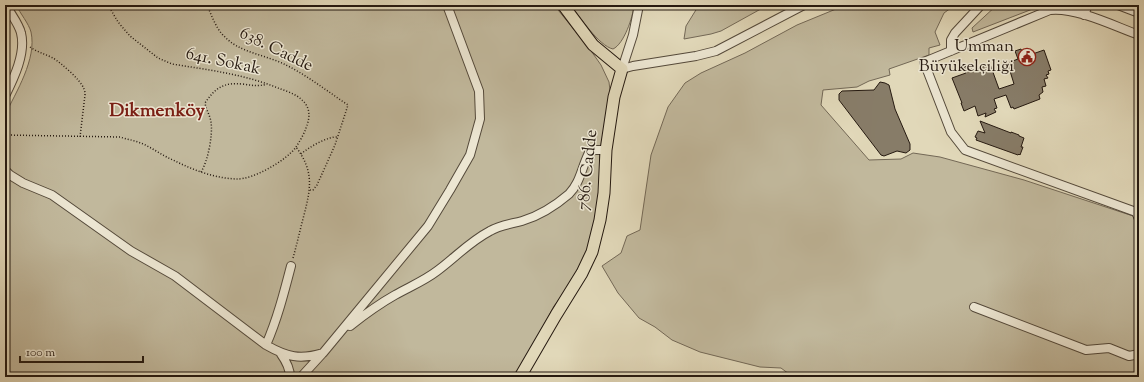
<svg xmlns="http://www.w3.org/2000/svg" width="1144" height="382" font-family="'Sorts Mill Goudy',serif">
<rect width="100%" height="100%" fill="#e1d8b9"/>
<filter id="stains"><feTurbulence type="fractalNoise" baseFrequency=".005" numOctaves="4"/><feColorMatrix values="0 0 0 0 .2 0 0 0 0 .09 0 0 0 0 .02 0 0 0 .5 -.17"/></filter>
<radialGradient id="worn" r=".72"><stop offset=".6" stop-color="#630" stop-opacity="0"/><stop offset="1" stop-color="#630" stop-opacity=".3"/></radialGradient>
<path fill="#c1b89c" stroke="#736856" d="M16 5H554L589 48 601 65 609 82 611 99 600 153 599 196 594 223 587 255 571 284 554 306 516 377H5V115C16 92 37 59 31 32 29 24 20 13 16 5Z
M570 5H634C633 17 624 44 613 49 599 46 580 17 570 5Z
M699 5H768L721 31 711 34 684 39 686 26Z
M842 5H955L944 13 935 32 940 45 929 48V55L889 69 890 75 869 81 857 87 823 90 821 105 869 160 901 159 913 153 940 157 1024 180 1133 216 1139 231V377H793L781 368 760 367 700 352 672 340 655 327 639 318 618 293 602 266 621 253 627 236 640 230 651 155 668 107 685 83 701 73 745 53 797 25 836 9Z
M997 5H1043L973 32 972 28Z"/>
<path fill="#877c68" stroke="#251910" d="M1021 49 1024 57 1044 50 1051 70 1048 71 1049 74 1046 75 1048 78 1044 79 1046 86 1042 87 1043 92 1039 95 1040 99 1014 109 1013 107 1011 108 1006 95 994 99 997 108 994 109 996 112 985 117 986 113 978 116 975 106 964 111 961 103H962L952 78 966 73 964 67 970 65 973 71 990 64 999 89 1014 84 1010 71 1008 72 1005 64 1018 59 1015 51Z
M880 82 885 83 889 85 895 109 910 144V150L906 153 897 151 884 156 881 155 839 100V94L842 91 874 90Z
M980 121 1011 133V132L1019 135V136L1024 138 1021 147H1023L1020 155 1019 154 1018 155 976 140 977 138 975 137 978 131 985 133Z"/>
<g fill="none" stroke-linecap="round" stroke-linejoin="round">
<defs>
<path id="minor" d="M1118 5 1139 13
M1084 15 1088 5
M1139 35C1114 26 1076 7 1050 10L924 62 951 132 965 150 1136 212 1139 219
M951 51V40L955 33 981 5
M622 69 633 66 696 56 716 51 804 5
M622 69 633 35 639 5
M5 96C14 78 26 53 21 33 19 24 10 13 6 5
M5 170 10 175 23 183 52 195 131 251 175 276 266 345C287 357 300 360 323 353L428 226 450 190 470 155 480 119 479 91 447 5
M974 307 1086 350 1109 348 1129 356 1139 354
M350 326C364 315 379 304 395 295 409 287 424 281 437 271 456 257 469 242 490 231 500 225 511 224 522 221 539 216 555 206 569 194 581 182 582 165 590 151L595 150H606
M266 345C277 320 284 293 291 266
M281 354C286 361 290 368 290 377
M301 377 322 354"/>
<path id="major" d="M520 377 556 315 582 273 592 252 600 220 604 193 606 150 614 97 622 69 593 45 563 5"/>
</defs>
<use href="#minor" stroke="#54493a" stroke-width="10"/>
<use href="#major" stroke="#251910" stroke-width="13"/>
<path stroke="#251910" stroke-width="1.5" stroke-dasharray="1 2" stroke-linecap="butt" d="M207 5C212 16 216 29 225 37 240 53 267 55 286 65 308 76 327 91 348 105L335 145 317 185 313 190H310
M30 47C37 52 45 54 53 58 61 63 81 80 84 89 85 91 85 93 85 95L80 137
M5 135 120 137C126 139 132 140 138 142 150 146 161 155 173 160 193 170 214 178 236 179 253 180 287 160 296 147 300 141 304 134 306 128 310 118 311 108 302 100 296 94 286 91 278 88 243 74 209 70 172 64L158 58 130 36 118 22 108 5
M301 154C309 147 328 136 338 137
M201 172C208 161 213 135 211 122 210 115 206 110 205 103 215 88 224 82 242 84 251 85 258 87 267 84
M293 258C297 244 300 230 304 215 311 188 314 171 296 147"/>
<use href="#minor" stroke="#ece6d2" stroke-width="8"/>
<use href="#major" stroke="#e1d8b9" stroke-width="11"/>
</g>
<defs>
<symbol id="civic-ring" viewBox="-11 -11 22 22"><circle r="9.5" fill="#ece6d2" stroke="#8f2418" stroke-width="1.5"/><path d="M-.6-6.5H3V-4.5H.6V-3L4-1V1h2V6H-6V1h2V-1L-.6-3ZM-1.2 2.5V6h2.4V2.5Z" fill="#8f2418"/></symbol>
</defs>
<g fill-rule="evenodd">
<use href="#civic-ring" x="1017" y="47" width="20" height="20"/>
</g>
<g text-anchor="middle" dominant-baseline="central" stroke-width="3" stroke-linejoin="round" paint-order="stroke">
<g font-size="17" fill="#251910" stroke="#ece6d2" text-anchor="end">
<text x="1014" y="47">Umman<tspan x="1014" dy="20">Büyükelçiliği</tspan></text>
</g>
<g font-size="17" fill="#251910" stroke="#ece6d2">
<text transform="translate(276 50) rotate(26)">638. Cadde</text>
<text transform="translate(223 62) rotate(12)">641. Sokak</text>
<text transform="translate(588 170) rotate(-84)">786. Cadde</text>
</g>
<g font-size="19" font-weight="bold" fill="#7a1f14" stroke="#ece6d2">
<text x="157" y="111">Dikmenköy</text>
</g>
</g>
<rect width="1144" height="382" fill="none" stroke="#e1d8b9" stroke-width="20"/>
<rect x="6" y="6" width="1132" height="370" fill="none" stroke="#251910" stroke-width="2"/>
<rect x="10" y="10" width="1124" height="362" fill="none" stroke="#251910"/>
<path d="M20 356v6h123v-6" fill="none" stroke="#251910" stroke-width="2"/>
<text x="26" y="356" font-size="12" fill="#251910" stroke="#ece6d2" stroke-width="3" paint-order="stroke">100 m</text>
<rect width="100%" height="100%" filter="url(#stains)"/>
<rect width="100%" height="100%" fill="url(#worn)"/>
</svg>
